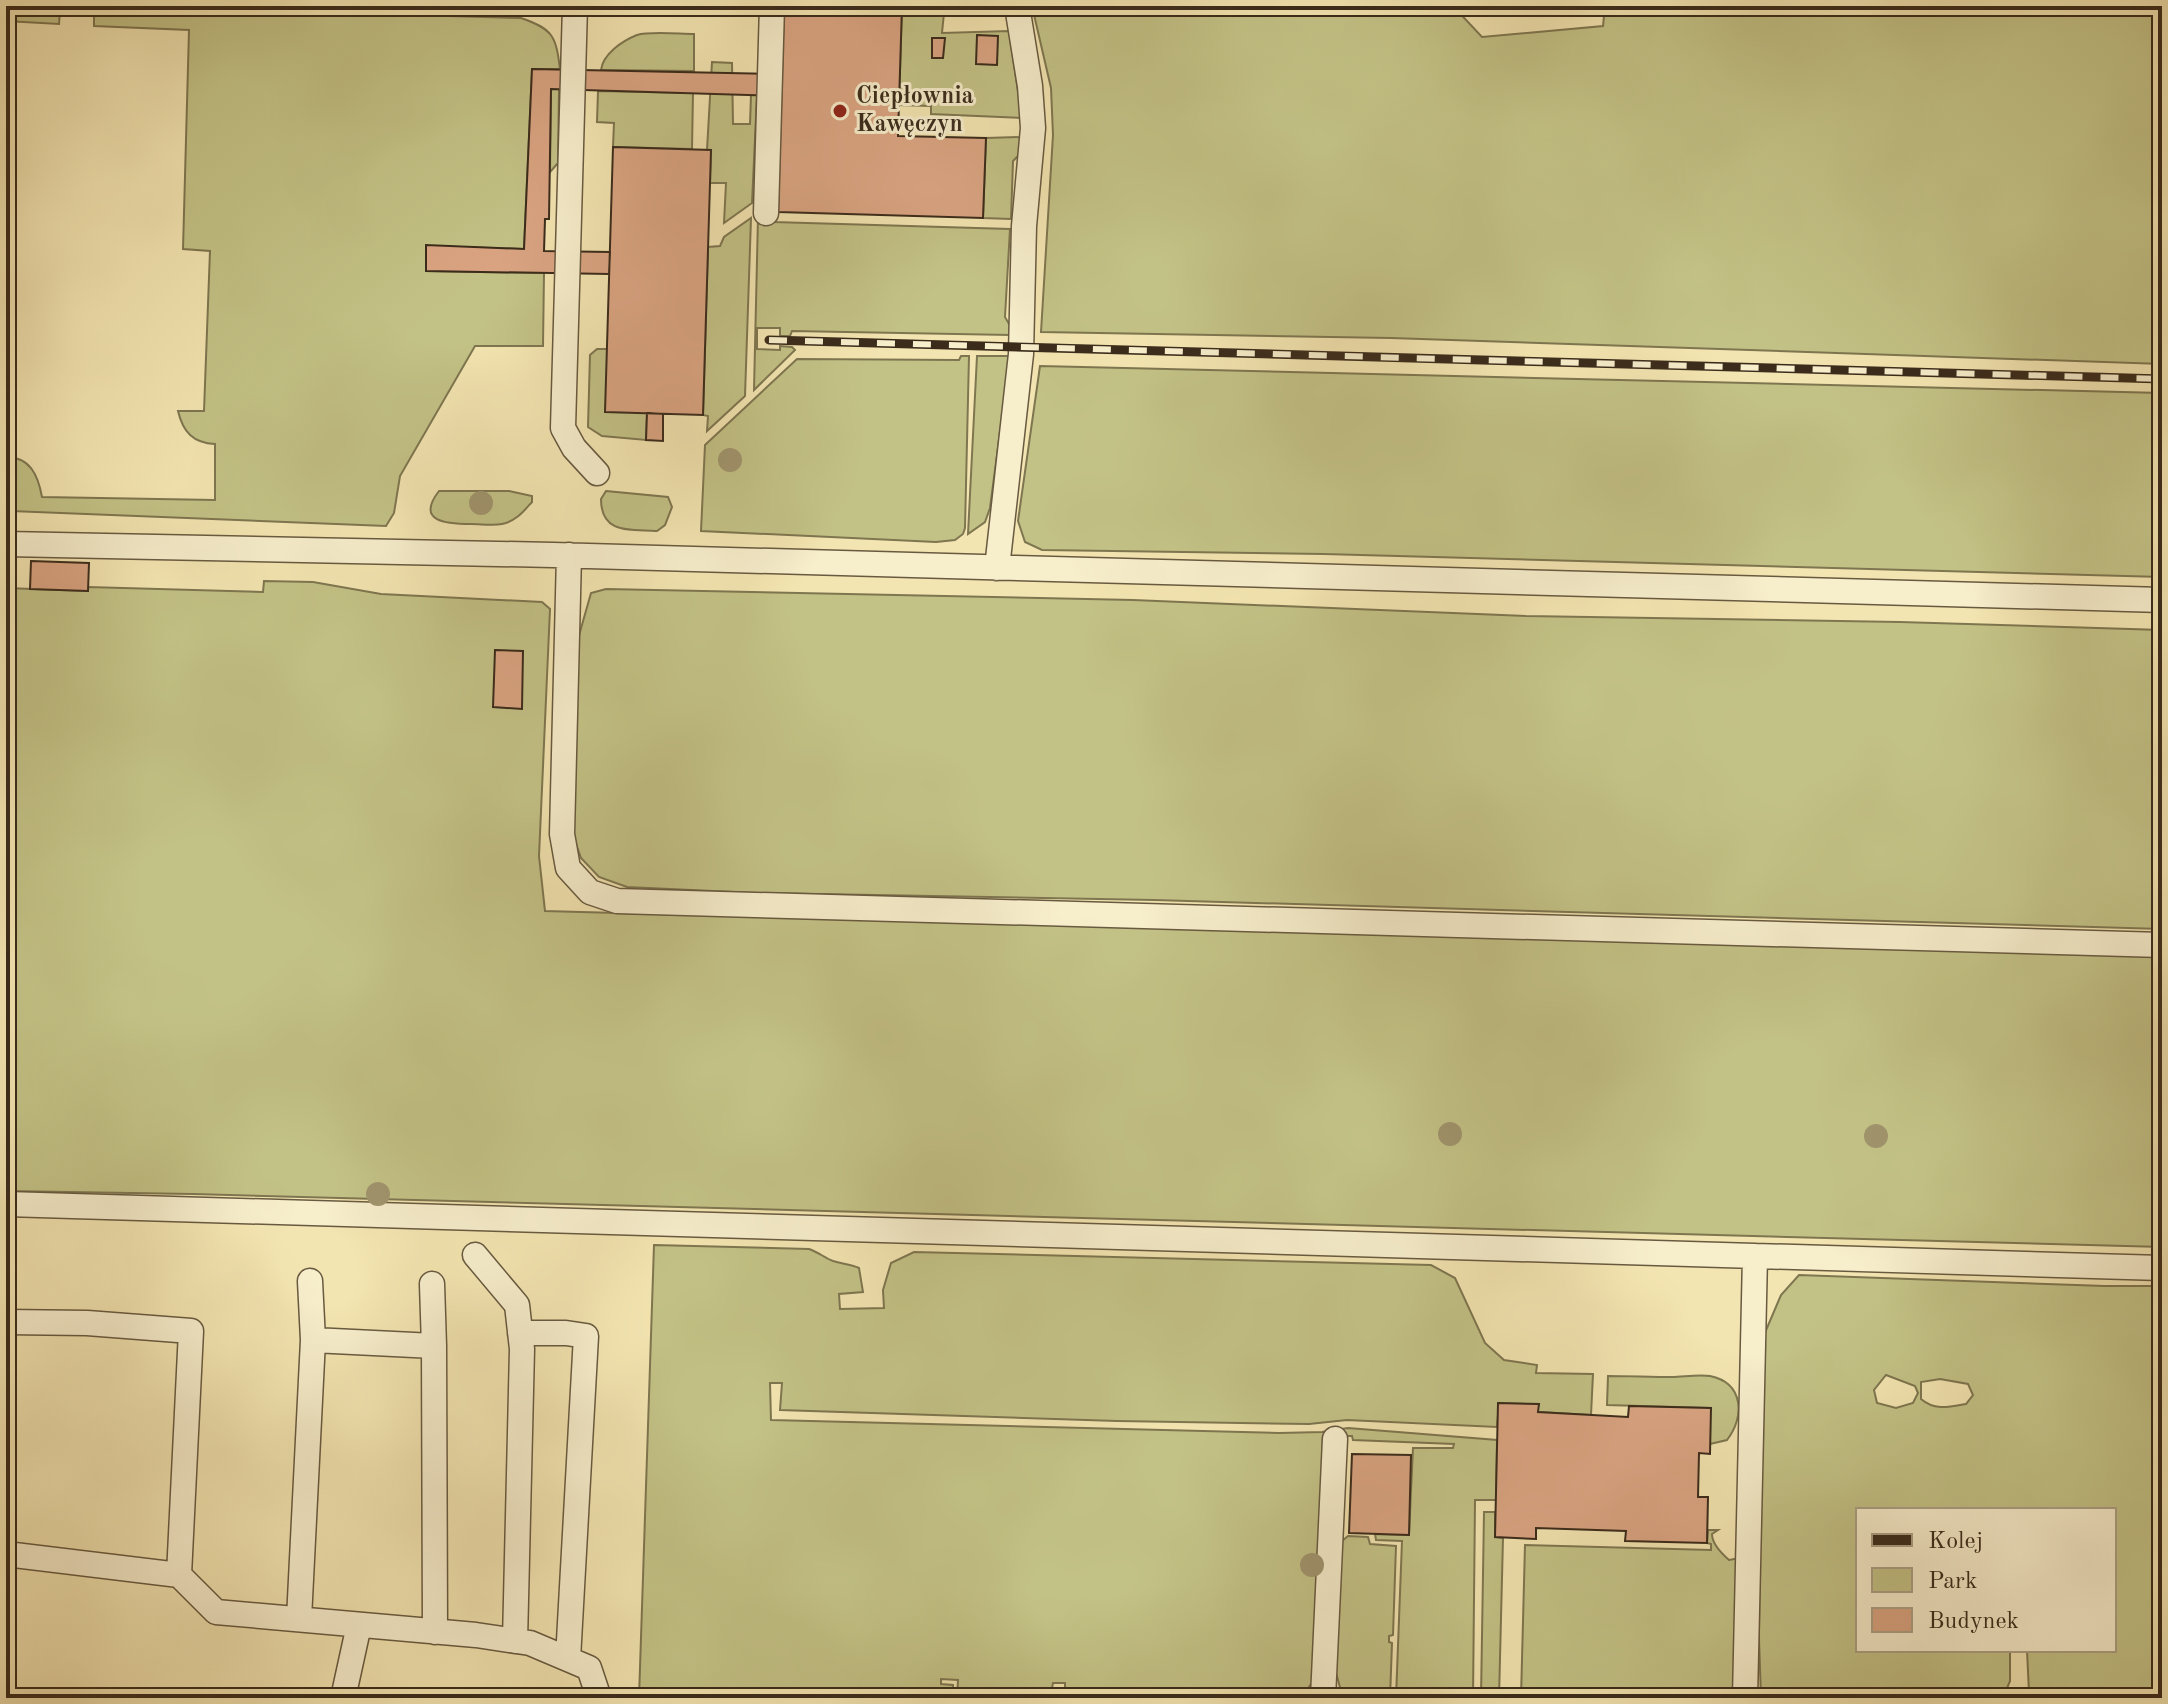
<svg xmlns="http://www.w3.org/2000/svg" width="2168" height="1704" font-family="'Old Standard TT',serif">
<rect width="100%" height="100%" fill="#f3e5b1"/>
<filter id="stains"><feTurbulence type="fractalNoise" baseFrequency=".0025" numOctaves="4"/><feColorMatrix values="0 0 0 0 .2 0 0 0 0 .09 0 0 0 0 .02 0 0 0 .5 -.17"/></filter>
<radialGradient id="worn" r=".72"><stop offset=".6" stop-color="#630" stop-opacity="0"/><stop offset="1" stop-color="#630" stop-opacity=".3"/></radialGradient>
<path fill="#c3c286" stroke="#7e7650" stroke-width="2" fill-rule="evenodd" d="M6 6H48L60 10 59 24 6 21Z
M94 6 521 18C553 29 556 36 560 69H532L524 249 426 246V271L544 273 543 346H475L400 476 394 513 386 526 11 511 9 522H6V457C30 457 38 475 42 497L215 500V444C193 443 183 432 178 411H204L210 251 183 249 189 30 94 26Z
M902 6H950V12L944 13 942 33 1009 31 1022 118 931 114V106L899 105Z
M1032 6H1453L1482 37 1603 26 1605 6H2162V364L1391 338 1041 332 1053 135 1051 88Z
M694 34V71L601 70C603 54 622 41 637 35 650 31 679 34 694 34Z
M712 62 732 63 733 124H750L751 95H757L752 203 724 223 726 183H710L711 150H707Z
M551 89H559L558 163 550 172Z
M598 91 693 93 692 149 613 147 614 123 597 122Z
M1021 137V153L1013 161 1011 219 983 218 986 138Z
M758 217 773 222 1010 229 1005 317 1012 329 1010 335 792 331 790 336H780V328H757V349L780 350V346L792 347 795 350 754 390Z
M751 218 745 396 707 431 708 416 703 415 708 247 720 246 724 237Z
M597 349H607L647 413 646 440 602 436 588 427 590 355Z
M961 356H969L965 528 963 534 955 540 936 542 701 531 705 445 797 359 959 360Z
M977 356H1010L990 508 985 522 968 534Z
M1040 366 2162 393V577L1324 554 1042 550 1025 542 1018 521Z
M439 491H509L532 496V502C523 512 516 521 502 524 493 526 481 524 471 524 447 524 415 522 439 491Z
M606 491 668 497 672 507 665 525 657 531C631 529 601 535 601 499Z
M264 581 313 582 381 594 542 602 550 609 539 856 545 911 2162 956V1247L193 1194 6 1191V588L87 591 88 587 263 592Z
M606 589 1133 600 1526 616 1900 622 2162 630V929L1154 900 756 893 627 887 599 877 581 858 570 827 578 639 591 593Z
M654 1245 809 1249C818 1252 825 1258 833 1261 842 1264 850 1264 859 1268L863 1292 839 1294 840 1309 884 1308 883 1290 891 1263 914 1252 1431 1265 1455 1278 1485 1343 1504 1360 1537 1365 1536 1373 1593 1374 1591 1415 1538 1412V1404L1499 1403 1497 1427 1347 1420 1309 1424 1117 1421 780 1410 782 1383H770L771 1420 1279 1433 1322 1432 1348 1428 1497 1440 1496 1500H1475L1473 1698H1396L1402 1541 1376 1540 1375 1534 1409 1535 1413 1448H1453L1454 1444 1353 1440 1352 1436H1323L1316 1676 1302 1698H1065V1683H1053L1052 1688H1061L1060 1698H957L958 1680 941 1679V1684L953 1685V1698H639Z
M1799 1275 2105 1286H2162V1698H2033L2029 1693 2027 1650H2114V1510H1858V1650H2010V1681L2003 1698H1761L1759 1639 1761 1342 1781 1295ZM1886 1375 1915 1386 1918 1393 1913 1403 1896 1408 1877 1403 1874 1390ZM1940 1379 1968 1384 1973 1395 1966 1404C1949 1407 1935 1411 1921 1399V1382Z
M1608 1376C1629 1376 1651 1377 1672 1377 1683 1377 1698 1374 1710 1376 1744 1383 1745 1417 1727 1440L1710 1444V1408L1607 1405Z
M1484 1512H1495V1537L1503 1538 1499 1698H1481Z
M1708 1530H1718L1712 1534C1712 1544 1721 1553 1729 1560L1740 1558 1734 1693 1731 1698H1521L1525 1545 1711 1550V1544L1707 1543Z
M1348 1536 1368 1537 1370 1544 1396 1546 1393 1635 1389 1636V1642L1392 1643 1390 1698H1343L1336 1673 1342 1541Z"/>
<path fill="#daa482" stroke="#3a2b1b" stroke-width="2" d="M784 6H902L898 136 986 138 983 218 778 212Z
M977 35 998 36 997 65 976 64Z
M932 38H945L943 58H932Z
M532 69 782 74 781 96 551 89 549 219H545L544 251 610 252 609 274 426 271V245L524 249Z
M613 147 711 150 703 415 605 412Z
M647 413 663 414V441L646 440Z
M31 561 89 563 88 591 30 589Z
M495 650 523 651 522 709 493 707Z
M1498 1403 1539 1404 1538 1412 1628 1417 1629 1406 1711 1408 1710 1454 1699 1453 1698 1497H1708L1707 1543 1625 1541 1626 1531 1536 1528V1539L1495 1537Z
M1352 1454 1411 1455 1409 1535 1349 1533Z"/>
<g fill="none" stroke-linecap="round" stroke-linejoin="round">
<defs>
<path id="lane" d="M575 6 563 428 574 448 597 473
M766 213 772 6
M6 544 553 555 2162 600
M569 555 562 834 568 868 590 892 617 901 2162 945
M997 568 1021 354 1024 226 1033 128 1030 86 1017 6
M6 1204 2162 1268
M475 1255 517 1305 522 1349 515 1641
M432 1284 434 1346 435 1632
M6 1322 87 1323 191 1331 179 1575
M520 1333H566L586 1336 568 1659
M313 1340 434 1346
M6 1554 179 1575 216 1612 476 1635 530 1643 589 1668 599 1698
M299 1619 313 1340 310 1281
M343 1698 359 1625
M1323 1698 1335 1439
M1745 1698 1755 1256"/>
</defs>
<use href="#lane" stroke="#685a40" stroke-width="27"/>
<use href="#lane" stroke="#f7eecc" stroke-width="24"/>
<defs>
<path id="rail" d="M769 340 2162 379"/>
</defs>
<use href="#rail" stroke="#3a2b1b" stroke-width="9"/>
<use href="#rail" stroke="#f7eecc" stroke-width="6" stroke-dasharray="18" stroke-linecap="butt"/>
</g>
<g fill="#a0946d">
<circle cx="730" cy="460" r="12"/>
<circle cx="481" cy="503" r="12"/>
<circle cx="1450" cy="1134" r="12"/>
<circle cx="1876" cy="1136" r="12"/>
<circle cx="378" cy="1194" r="12"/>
<circle cx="1312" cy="1565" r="12"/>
</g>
<circle fill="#8f2418" stroke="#f7eecc" stroke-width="3" cx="840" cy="111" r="8"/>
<g text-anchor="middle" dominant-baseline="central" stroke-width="6" stroke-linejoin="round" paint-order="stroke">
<g font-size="24" font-weight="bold" fill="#3a2b1b" stroke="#f7eecc" text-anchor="start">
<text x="856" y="97">Ciepłownia<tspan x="856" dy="28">Kawęczyn</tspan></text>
</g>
</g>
<rect width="2168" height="1704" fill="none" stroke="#f3e5b1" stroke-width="32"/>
<rect x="8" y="8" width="2152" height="1688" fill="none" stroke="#3a2b1b" stroke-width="4"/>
<rect x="16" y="16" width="2136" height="1672" fill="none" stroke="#3a2b1b" stroke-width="2"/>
<rect x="1856" y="1508" width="260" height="144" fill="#f7eecc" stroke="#aba085" stroke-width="2"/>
<rect x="1872" y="1534" width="40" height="12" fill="#3a2b1b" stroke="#aba085" stroke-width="2"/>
<text x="1928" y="1548" font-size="24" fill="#3a2b1b">Kolej</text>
<rect x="1872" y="1568" width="40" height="24" fill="#c3c286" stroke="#aba085" stroke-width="2"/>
<text x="1928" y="1588" font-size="24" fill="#3a2b1b">Park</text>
<rect x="1872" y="1608" width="40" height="24" fill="#daa482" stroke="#aba085" stroke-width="2"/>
<text x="1928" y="1628" font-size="24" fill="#3a2b1b">Budynek</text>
<rect width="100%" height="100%" filter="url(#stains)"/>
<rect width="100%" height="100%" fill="url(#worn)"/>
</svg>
